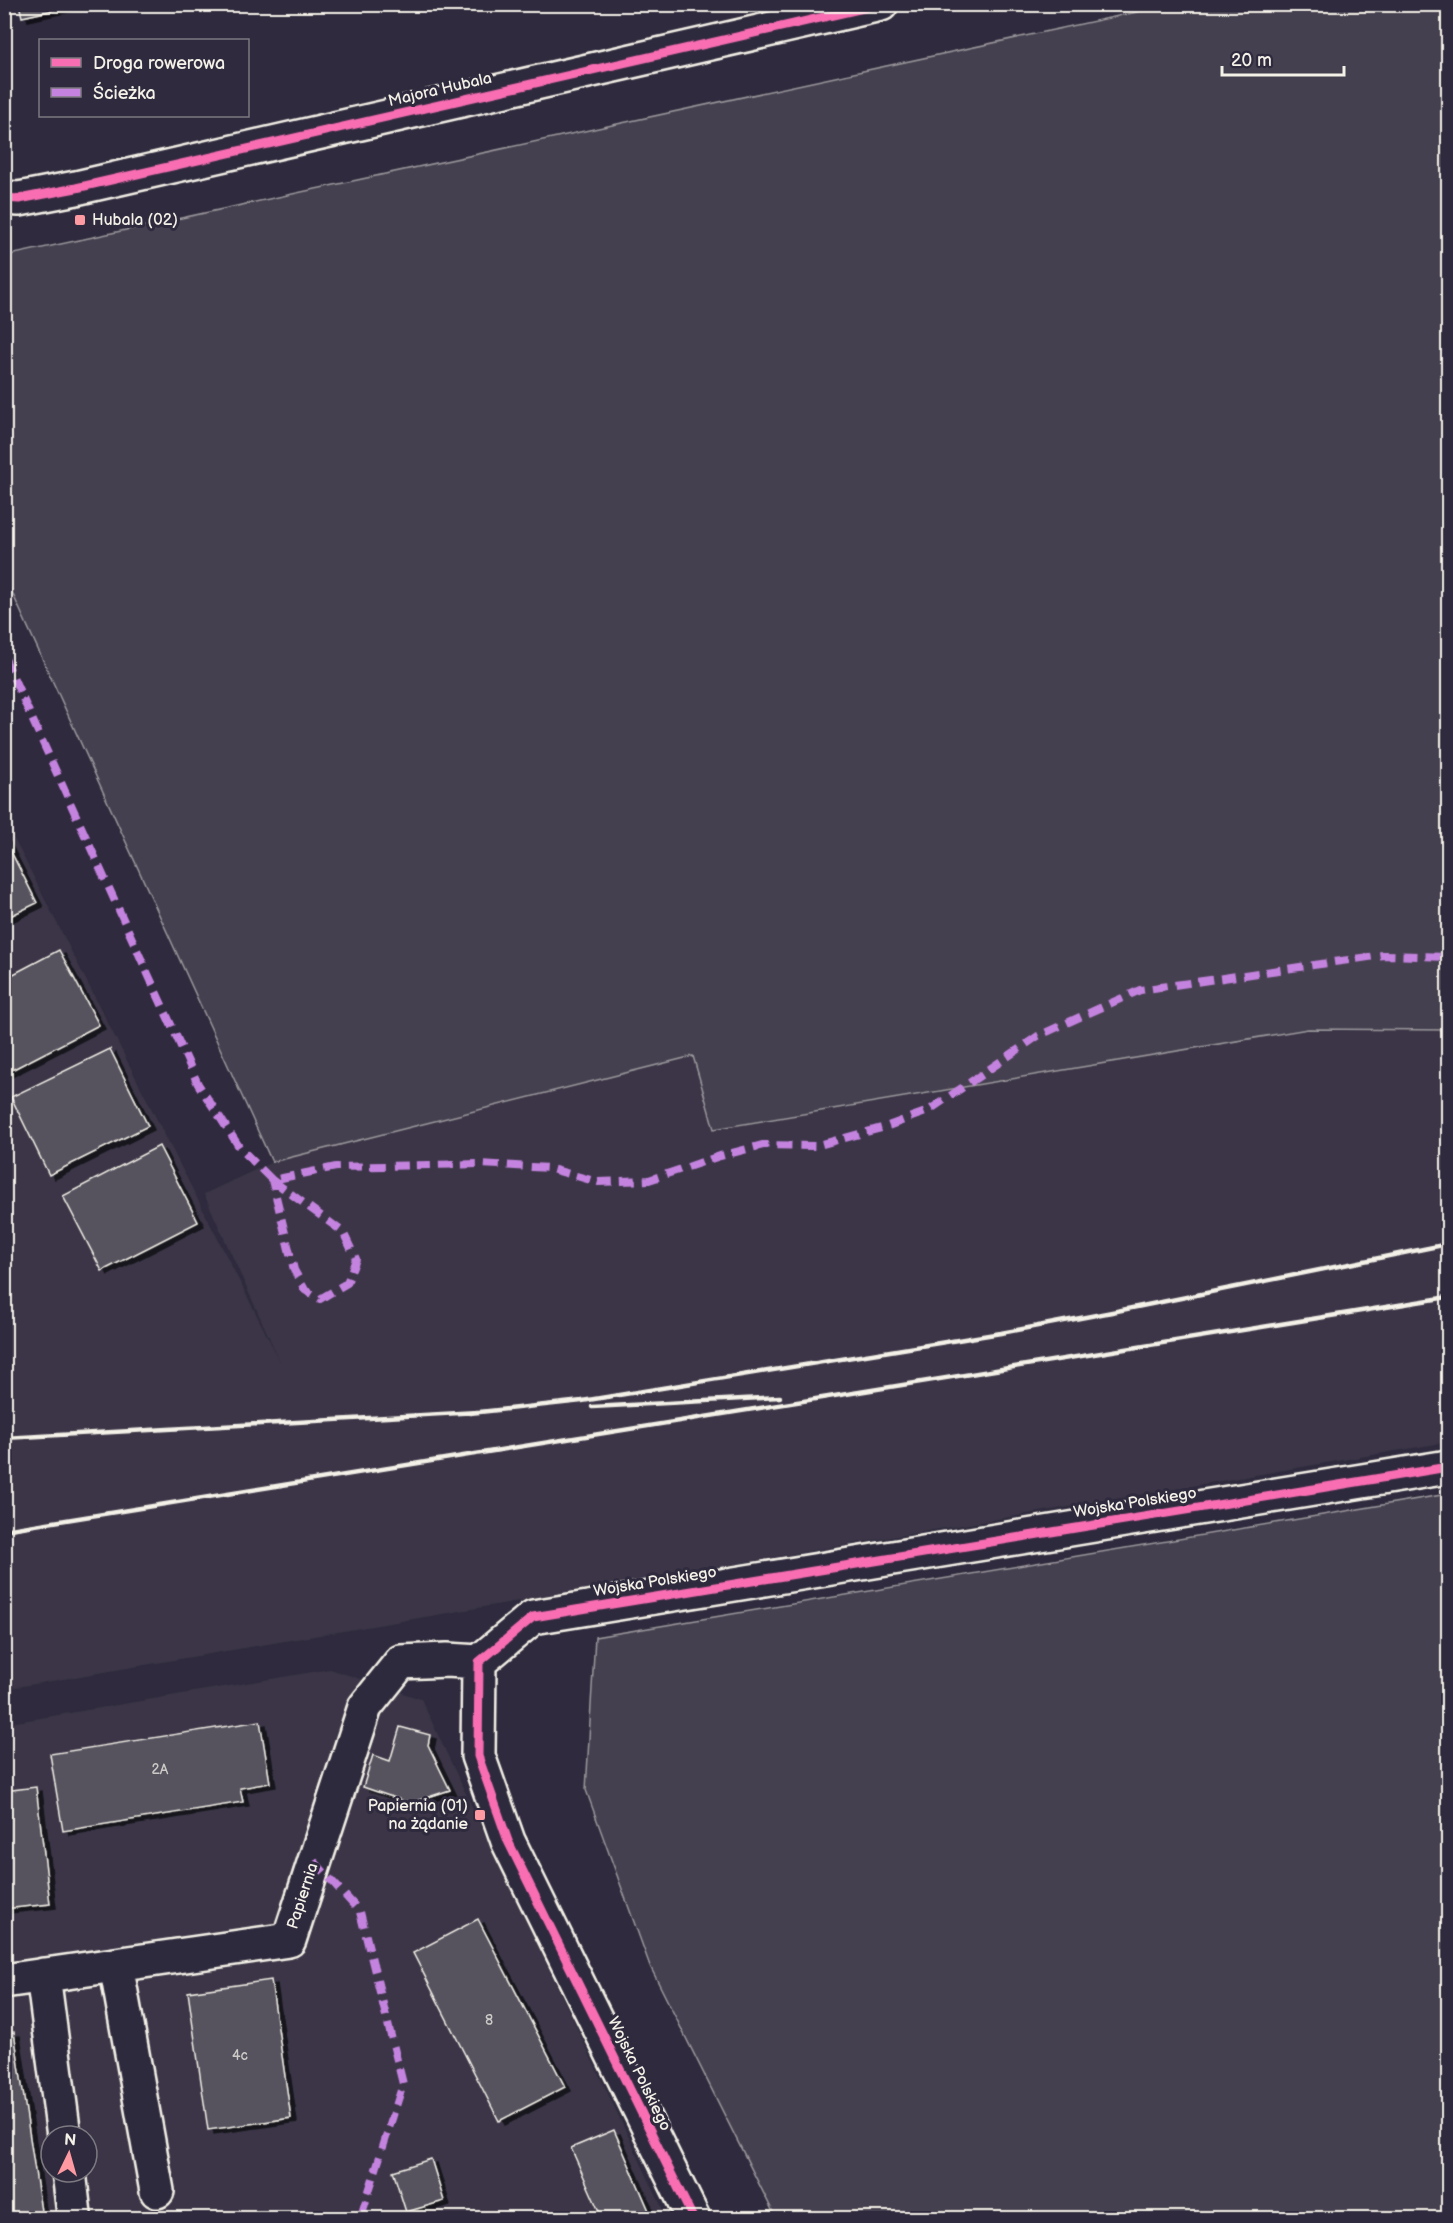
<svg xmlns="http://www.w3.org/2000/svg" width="1453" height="2223" font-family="'Balsamiq Sans',sans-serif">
<defs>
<filter id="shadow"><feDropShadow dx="6" dy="4" stdDeviation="0" flood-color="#0009"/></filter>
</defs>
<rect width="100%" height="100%" fill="#2f2a3d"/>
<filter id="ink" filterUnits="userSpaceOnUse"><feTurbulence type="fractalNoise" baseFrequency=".0167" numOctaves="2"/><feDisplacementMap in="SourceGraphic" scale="12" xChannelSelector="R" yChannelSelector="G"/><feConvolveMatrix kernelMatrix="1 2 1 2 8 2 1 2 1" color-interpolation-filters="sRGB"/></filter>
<g filter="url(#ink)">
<path fill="#3b3647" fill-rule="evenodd" d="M4 819 280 1361 204 1194 272 1162 693 1056 715 1129 1309 1029 1448 1030V1442L5 1689Z
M330 1669 421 1699 667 2218H5V1724ZM51 2136H87V2172H51Z"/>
<path fill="#454050" stroke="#9c989c" stroke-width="1.5" d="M1174 4 1448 5V1030L1308 1029 714 1129 693 1056 272 1162 5 577V256Z
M1448 1494V2218H776L650 1966 586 1790 595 1637Z"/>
<path fill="#56525f" stroke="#f4f1e8" stroke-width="1.5" filter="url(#shadow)" d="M19 4H81L22 17Z
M4 838 37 903 4 919Z
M59 950 99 1025 4 1074V979Z
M110 1049 148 1126 49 1175 11 1097Z
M159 1146 198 1222 102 1271 63 1196Z
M260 1721 270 1783 240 1788 243 1802 63 1831 50 1754Z
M400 1727 430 1735 428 1745 450 1790 410 1803 363 1787 373 1755 390 1761Z
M36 1787 50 1904 4 1909V1791Z
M478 1919 565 2087 499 2121 413 1953Z
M271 1980 291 2118 208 2130 188 1992Z
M14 2032 42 2218H4V2033Z
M614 2130 650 2213 636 2218H602L571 2148Z
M431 2159 444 2201 406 2212 393 2171Z"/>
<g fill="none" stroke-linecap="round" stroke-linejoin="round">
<defs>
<path id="minor" d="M4 198 19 199 76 188 881 4
M116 1965 157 2191
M43 1975 64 2136
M4 1981 289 1940 365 1707 401 1662 447 1660 479 1662
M69 2172 74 2214
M693 2218 508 1841 478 1756 479 1662 533 1617 1448 1467"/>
</defs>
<use href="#minor" stroke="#f4f1e8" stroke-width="38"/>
<use href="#minor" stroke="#2f2a3d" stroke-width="33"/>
<path stroke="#f4f1e8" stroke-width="4.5" d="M592 1407 780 1397
M470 1413 582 1401 1001 1333 1112 1312 1448 1244
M4 1438 478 1412
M4 1530 1448 1297"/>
<path stroke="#c483df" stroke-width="8" stroke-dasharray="15 8" stroke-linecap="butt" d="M4 657 198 1084 240 1148 272 1180 336 1167 481 1164 548 1168 598 1182 649 1180 720 1156 763 1145 815 1146 885 1127 928 1111 1038 1036 1140 990 1383 955 1448 957
M272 1180 343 1232 356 1259 347 1283 320 1299 305 1290 294 1270Z
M314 1861 360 1912 403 2084 363 2210 366 2218"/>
<defs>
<path id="cycleway" d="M4 198 19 199 76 188 881 4
M693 2218 508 1841 478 1756 479 1662 533 1617 1448 1467"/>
</defs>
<use href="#cycleway" stroke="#2f2a3d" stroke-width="13"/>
<use href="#cycleway" stroke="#f96db3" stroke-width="9"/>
</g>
</g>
<g fill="#ff9aa2" stroke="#2f2a3d" stroke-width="2">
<rect x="74" y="214" width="12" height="12" rx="3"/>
<rect x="474" y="1809" width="12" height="12" rx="3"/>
</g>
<g text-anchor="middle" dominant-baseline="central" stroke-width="6" stroke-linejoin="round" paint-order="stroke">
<g font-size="14" fill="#ccc9c6">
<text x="160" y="1769">2A</text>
<text x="489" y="2020">8</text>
<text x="240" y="2055">4c</text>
</g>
<g font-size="16" fill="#f4f1e8" stroke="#2f2a3d">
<text transform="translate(440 90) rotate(-13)">Majora Hubala</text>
<text transform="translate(1135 1503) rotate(-9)">Wojska Polskiego</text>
<text transform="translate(655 1582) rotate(-9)">Wojska Polskiego</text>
<text transform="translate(303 1896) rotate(-72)">Papiernia</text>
<text transform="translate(639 2074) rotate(64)">Wojska Polskiego</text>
</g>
<g font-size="16" fill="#f4f1e8" stroke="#2f2a3d" text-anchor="start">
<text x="92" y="220">Hubala (02)</text>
<text x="468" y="1806" text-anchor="end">Papiernia (01)<tspan x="468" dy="18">na żądanie</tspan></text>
</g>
</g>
<rect width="1453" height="2223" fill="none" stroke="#2f2a3d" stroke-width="24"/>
<rect x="12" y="12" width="1429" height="2199" fill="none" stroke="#f4f1e8" stroke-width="2" filter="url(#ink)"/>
<rect x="39" y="39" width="210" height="78" fill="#2f2a3d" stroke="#7e7a81" stroke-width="1.5"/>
<rect x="51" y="58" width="30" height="9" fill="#f96db3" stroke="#7e7a81" stroke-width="1.5"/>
<text x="93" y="69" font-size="18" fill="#f4f1e8">Droga rowerowa</text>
<rect x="51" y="88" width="30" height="9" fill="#c483df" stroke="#7e7a81" stroke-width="1.5"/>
<text x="93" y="99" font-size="18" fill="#f4f1e8">Ścieżka</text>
<g transform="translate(69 2154) rotate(5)"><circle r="28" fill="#2f2a3d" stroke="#7e7a81" stroke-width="1.5"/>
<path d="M0-4.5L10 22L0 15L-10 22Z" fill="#ff9aa2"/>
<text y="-9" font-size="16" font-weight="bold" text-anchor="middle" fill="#f4f1e8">N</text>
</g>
<path d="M1222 66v9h122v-9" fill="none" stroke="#f4f1e8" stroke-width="3"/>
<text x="1231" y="66" font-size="18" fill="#f4f1e8" stroke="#2f2a3d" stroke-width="4.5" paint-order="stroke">20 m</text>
</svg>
